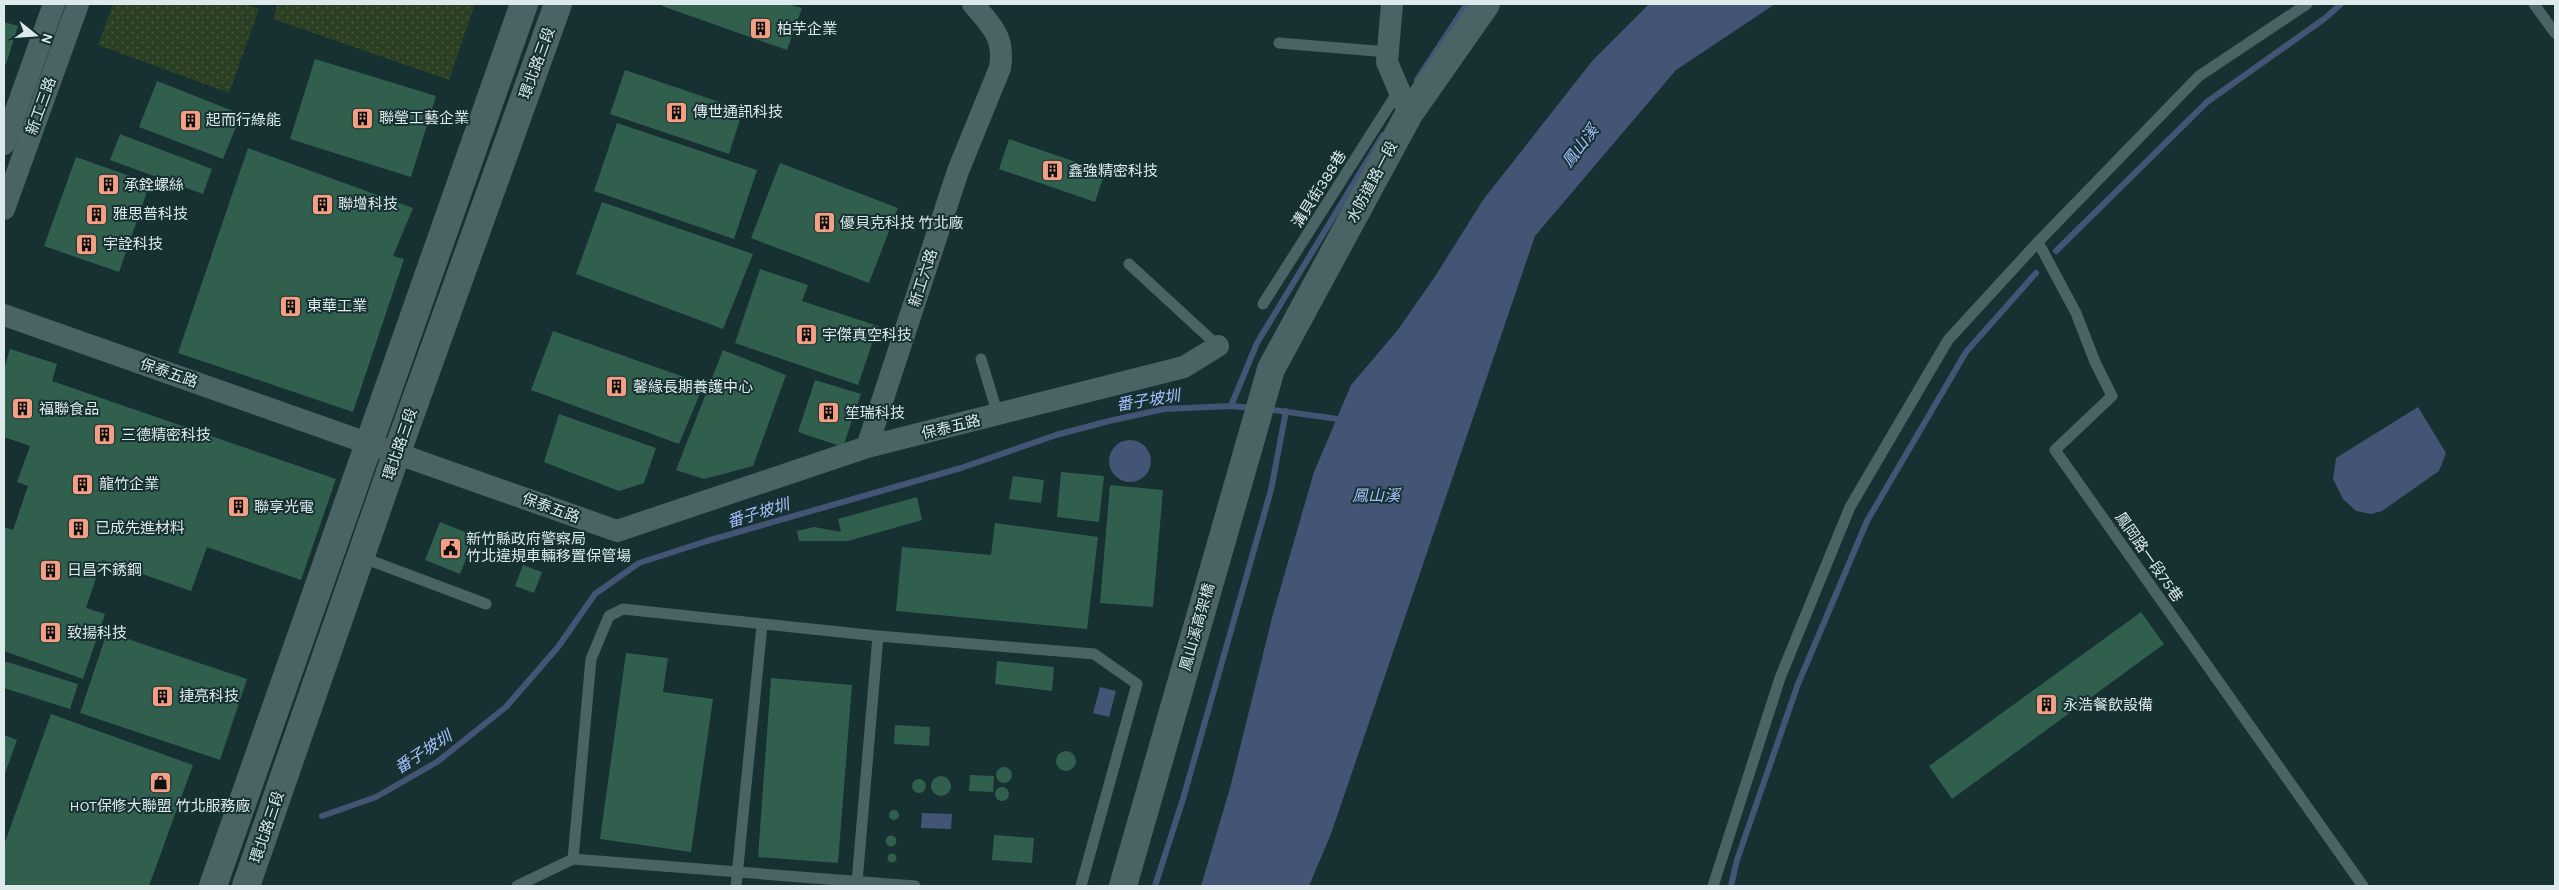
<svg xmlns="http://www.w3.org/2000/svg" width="2559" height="890" font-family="Karla,'Noto Sans TC',sans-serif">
<defs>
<pattern id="grass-dots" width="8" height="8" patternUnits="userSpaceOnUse" patternTransform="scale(1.25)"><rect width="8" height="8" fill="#2b3f22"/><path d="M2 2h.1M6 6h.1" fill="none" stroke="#495b42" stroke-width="1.8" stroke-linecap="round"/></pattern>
</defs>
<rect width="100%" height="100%" fill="#173032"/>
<path fill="url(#grass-dots)" d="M113 4H244L259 9 229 93 98 45Z
M278 4H475L449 80 273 19Z"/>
<path fill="#445475" d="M1649 4H1775L1676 70 1535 236 1331 834 1309 886H1201L1230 788 1273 614 1314 472 1351 385 1397 331 1436 275 1483 200 1593 60Z
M2418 407 2446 453 2439 471 2382 511 2371 514 2356 511 2343 499 2333 479 2336 458Z
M1109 461a21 21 0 1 1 42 0a21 21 0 1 1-42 0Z
M1100 687 1116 691 1109 717 1093 713Z
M922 813 952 814 951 829 921 828Z"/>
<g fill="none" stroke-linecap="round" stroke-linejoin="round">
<path stroke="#445475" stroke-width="6" d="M1417 80 1467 4
M2056 251 2207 102 2324 19 2341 4
M1231 406 1257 343 1383 135
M1266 409 1345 420
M322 816 376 797 437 762 506 707 558 647 595 594 639 563 707 541 961 468 1056 435 1109 421 1164 409 1231 406 1254 408
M1155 886 1183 799 1271 490 1286 411
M1731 886 1737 860 1798 684 1867 521 1966 352 2036 273"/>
</g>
<path fill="#315f4e" d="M663 4H788L802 8 787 50 662 6Z
M4 22 18 26 6 64 4 63Z
M315 59 436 96 411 177 290 139Z
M625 70 743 110 729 154 610 114Z
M157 81 241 114 223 159 139 127Z
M617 123 757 170 734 239 594 191Z
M120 134 212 169 203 194 110 160Z
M1009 139 1105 172 1095 202 999 169Z
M248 148 413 208 393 256 404 259 353 412 178 353Z
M76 157 150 183 119 272 44 246Z
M780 163 898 208 869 283 751 238Z
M602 202 753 254 723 329 576 274Z
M760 269 808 285 802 301 878 326 858 385 735 343Z
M553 331 704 384 679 444 531 390Z
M10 349 57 364 52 381 336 479 301 580 207 547 191 591 102 560 86 608 105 614 83 679 4 651V527L13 530 28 486 17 482 30 446 4 437V369Z
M723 350 786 375 753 466 704 479 676 470Z
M815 380 861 394 843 447 798 432Z
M559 414 656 448 644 483 619 491 544 462Z
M1061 472 1104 476 1099 522 1057 517Z
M1013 476 1044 480 1041 503 1009 499Z
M1110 485 1163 490 1153 607 1100 603Z
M917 497 922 520 848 541H799L797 531 814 527 841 532 838 519Z
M440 522 475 536 460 574 425 560Z
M995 523 1098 537 1087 629 896 611 902 547 991 555Z
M523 565 542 572 534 593 515 586Z
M2141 612 2164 644 1952 799 1929 766Z
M107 632 247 679 220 760 80 713Z
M626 653 668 658 663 692 713 699 691 852 600 839Z
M4 661 78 684 70 709 4 688Z
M997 661 1054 667 1052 691 995 684Z
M771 678 852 685 838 863 758 857Z
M51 714 193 765 149 886H10L4 884V845Z
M895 725 930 727 929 746 894 744Z
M4 735 17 740 4 776Z
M1056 761a10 10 0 1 1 20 0a10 10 0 1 1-20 0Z
M996 775a8 8 0 1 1 16 0a8 8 0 1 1-16 0Z
M970 775 994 776 993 792 969 791Z
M931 786a10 10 0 1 1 20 0a10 10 0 1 1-20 0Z
M912 786a7 7 0 1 1 14 0a7 7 0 1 1-14 0Z
M995 794a7 7 0 1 1 14 0a7 7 0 1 1-14 0Z
M889 815a5 5 0 1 1 10 0a5 5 0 1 1-10 0Z
M994 835 1034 838 1032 863 992 860Z
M885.5 841a5.5 5.5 0 1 1 11 0a5.5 5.5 0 1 1-11 0Z
M887.5 858a4.5 4.5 0 1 1 9 0a4.5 4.5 0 1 1-9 0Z"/>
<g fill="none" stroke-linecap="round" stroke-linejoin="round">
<path stroke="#4a6465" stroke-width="11" d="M2534 4 2555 33
M1279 43 1388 52
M2038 242 2076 313 2095 362 2112 396 2055 450 2363 886
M1129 264 1218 346
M1263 304 1399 90
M981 359 998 415
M361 557 486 604
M573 859 591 659 609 616 623 609 878 636 1094 654 1137 684 1081 886
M857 882 878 636
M517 886 573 859 915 886
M736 886 762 625
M1713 886 1780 678 1850 507 1948 340 2038 242 2199 76 2307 4"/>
<path stroke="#4a6465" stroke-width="22" d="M1392 4 1387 62 1409 114
M4 144 54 4
M4 209 78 4
M4 315 617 531 867 447 1184 367 1218 346
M867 447 958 171 1000 68C1005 37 992 26 973 4"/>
<path stroke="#4a6465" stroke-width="28" d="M213 886 524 4
M246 886 397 452 558 4
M1123 886 1271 369 1409 114 1486 4"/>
</g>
<defs>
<symbol id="building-square" viewBox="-11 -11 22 22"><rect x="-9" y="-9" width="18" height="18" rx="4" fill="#f39f83" stroke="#173032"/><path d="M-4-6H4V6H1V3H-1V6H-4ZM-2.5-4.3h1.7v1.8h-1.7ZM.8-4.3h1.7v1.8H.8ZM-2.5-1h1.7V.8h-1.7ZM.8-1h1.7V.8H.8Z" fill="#111"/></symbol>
<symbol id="civic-square" viewBox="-11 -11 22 22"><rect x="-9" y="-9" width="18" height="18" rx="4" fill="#f39f83" stroke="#173032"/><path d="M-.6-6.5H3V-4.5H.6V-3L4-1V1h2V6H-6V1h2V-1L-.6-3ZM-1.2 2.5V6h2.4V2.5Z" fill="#111"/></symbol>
<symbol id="shop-square" viewBox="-11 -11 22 22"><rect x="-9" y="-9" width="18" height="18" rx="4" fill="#f39f83" stroke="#173032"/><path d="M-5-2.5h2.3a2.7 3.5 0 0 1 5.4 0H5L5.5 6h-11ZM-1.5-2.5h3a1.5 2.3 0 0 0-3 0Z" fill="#111"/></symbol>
</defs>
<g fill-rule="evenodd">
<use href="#building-square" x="748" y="16" width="25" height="25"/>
<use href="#building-square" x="664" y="100" width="25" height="25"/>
<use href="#building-square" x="350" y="106" width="25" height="25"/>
<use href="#building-square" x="178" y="108" width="25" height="25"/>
<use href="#building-square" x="1040" y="158" width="25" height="25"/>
<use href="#building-square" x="96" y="172" width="25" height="25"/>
<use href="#building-square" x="310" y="192" width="25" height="25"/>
<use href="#building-square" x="84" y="202" width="25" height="25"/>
<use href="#building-square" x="812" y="210" width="25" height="25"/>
<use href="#building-square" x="74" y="232" width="25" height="25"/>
<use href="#building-square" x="278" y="294" width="25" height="25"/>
<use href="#building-square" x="794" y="322" width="25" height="25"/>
<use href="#building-square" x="604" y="374" width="25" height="25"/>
<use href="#building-square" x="10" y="396" width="25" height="25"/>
<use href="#building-square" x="816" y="400" width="25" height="25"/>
<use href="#building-square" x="92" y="422" width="25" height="25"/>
<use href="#building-square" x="70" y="472" width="25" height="25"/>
<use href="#building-square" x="226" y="494" width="25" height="25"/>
<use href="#building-square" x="66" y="516" width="25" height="25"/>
<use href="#civic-square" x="438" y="536" width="25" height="25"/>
<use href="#building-square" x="38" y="558" width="25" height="25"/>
<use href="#building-square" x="38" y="620" width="25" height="25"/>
<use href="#building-square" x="150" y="684" width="25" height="25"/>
<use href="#building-square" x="2034" y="692" width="25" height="25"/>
<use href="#shop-square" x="148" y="770" width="25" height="25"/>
</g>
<g text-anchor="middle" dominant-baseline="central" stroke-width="4" stroke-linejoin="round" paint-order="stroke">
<g font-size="15" fill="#dceaeb" stroke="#173032" text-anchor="start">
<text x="777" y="29">柏芋企業</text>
<text x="693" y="112">傳世通訊科技</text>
<text x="379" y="118">聯瑩工藝企業</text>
<text x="206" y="120">起而行綠能</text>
<text x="1068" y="171">鑫強精密科技</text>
<text x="124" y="185">承銓螺絲</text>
<text x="338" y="204">聯增科技</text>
<text x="113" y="214">雅思普科技</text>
<text x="840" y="223">優貝克科技 竹北廠</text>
<text x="103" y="244">宇詮科技</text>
<text x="307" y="306">東華工業</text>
<text x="822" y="335">宇傑真空科技</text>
<text x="633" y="387">馨緣長期養護中心</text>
<text x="39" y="409">福聯食品</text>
<text x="845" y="413">笙瑞科技</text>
<text x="121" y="435">三德精密科技</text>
<text x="99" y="484">龍竹企業</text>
<text x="254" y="507">聯享光電</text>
<text x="95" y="528">已成先進材料</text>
<text x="466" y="539">新竹縣政府警察局<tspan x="466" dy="17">竹北違規車輛移置保管場</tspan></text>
<text x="67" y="570">日昌不銹鋼</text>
<text x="67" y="633">致揚科技</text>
<text x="179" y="696">捷亮科技</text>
<text x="2063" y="705">永浩餐飲設備</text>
<text x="160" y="806" text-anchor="middle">HOT保修大聯盟 竹北服務廠</text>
</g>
<g font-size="15" fill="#dceaeb" stroke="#173032">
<text transform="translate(537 63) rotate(-70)">環北路三段</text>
<text transform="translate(41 106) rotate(-70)">新工三路</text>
<text transform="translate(1372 182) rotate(-62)">水防道路一段</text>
<text transform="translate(1319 189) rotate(-58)">溝貝街388巷</text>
<text transform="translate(923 278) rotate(-72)">新工六路</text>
<text transform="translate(169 373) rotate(19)">保泰五路</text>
<text transform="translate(951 427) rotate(-14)">保泰五路</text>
<text transform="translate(400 444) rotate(-71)">環北路三段</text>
<text transform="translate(551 508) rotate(20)">保泰五路</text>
<text transform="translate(2149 557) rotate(55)">鳳岡路一段75巷</text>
<text transform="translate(1197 627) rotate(-74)">鳳山溪高架橋</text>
<text transform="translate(267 827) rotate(-71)">環北路三段</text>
</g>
<g font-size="16" font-style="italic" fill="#a4c0fb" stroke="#173032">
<text transform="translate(1580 146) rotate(-53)">鳳山溪</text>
<text transform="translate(1148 400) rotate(-9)">番子坡圳</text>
<text x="1376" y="495">鳳山溪</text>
<text transform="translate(758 513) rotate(-17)">番子坡圳</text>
<text transform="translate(423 752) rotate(-33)">番子坡圳</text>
</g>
</g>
<rect width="2559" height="890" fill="none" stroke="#dceaeb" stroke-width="10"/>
<g transform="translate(35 35) rotate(107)" stroke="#173032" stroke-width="4" paint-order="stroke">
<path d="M0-4L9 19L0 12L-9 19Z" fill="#dceaeb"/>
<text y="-8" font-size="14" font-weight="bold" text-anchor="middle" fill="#dceaeb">N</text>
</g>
</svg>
